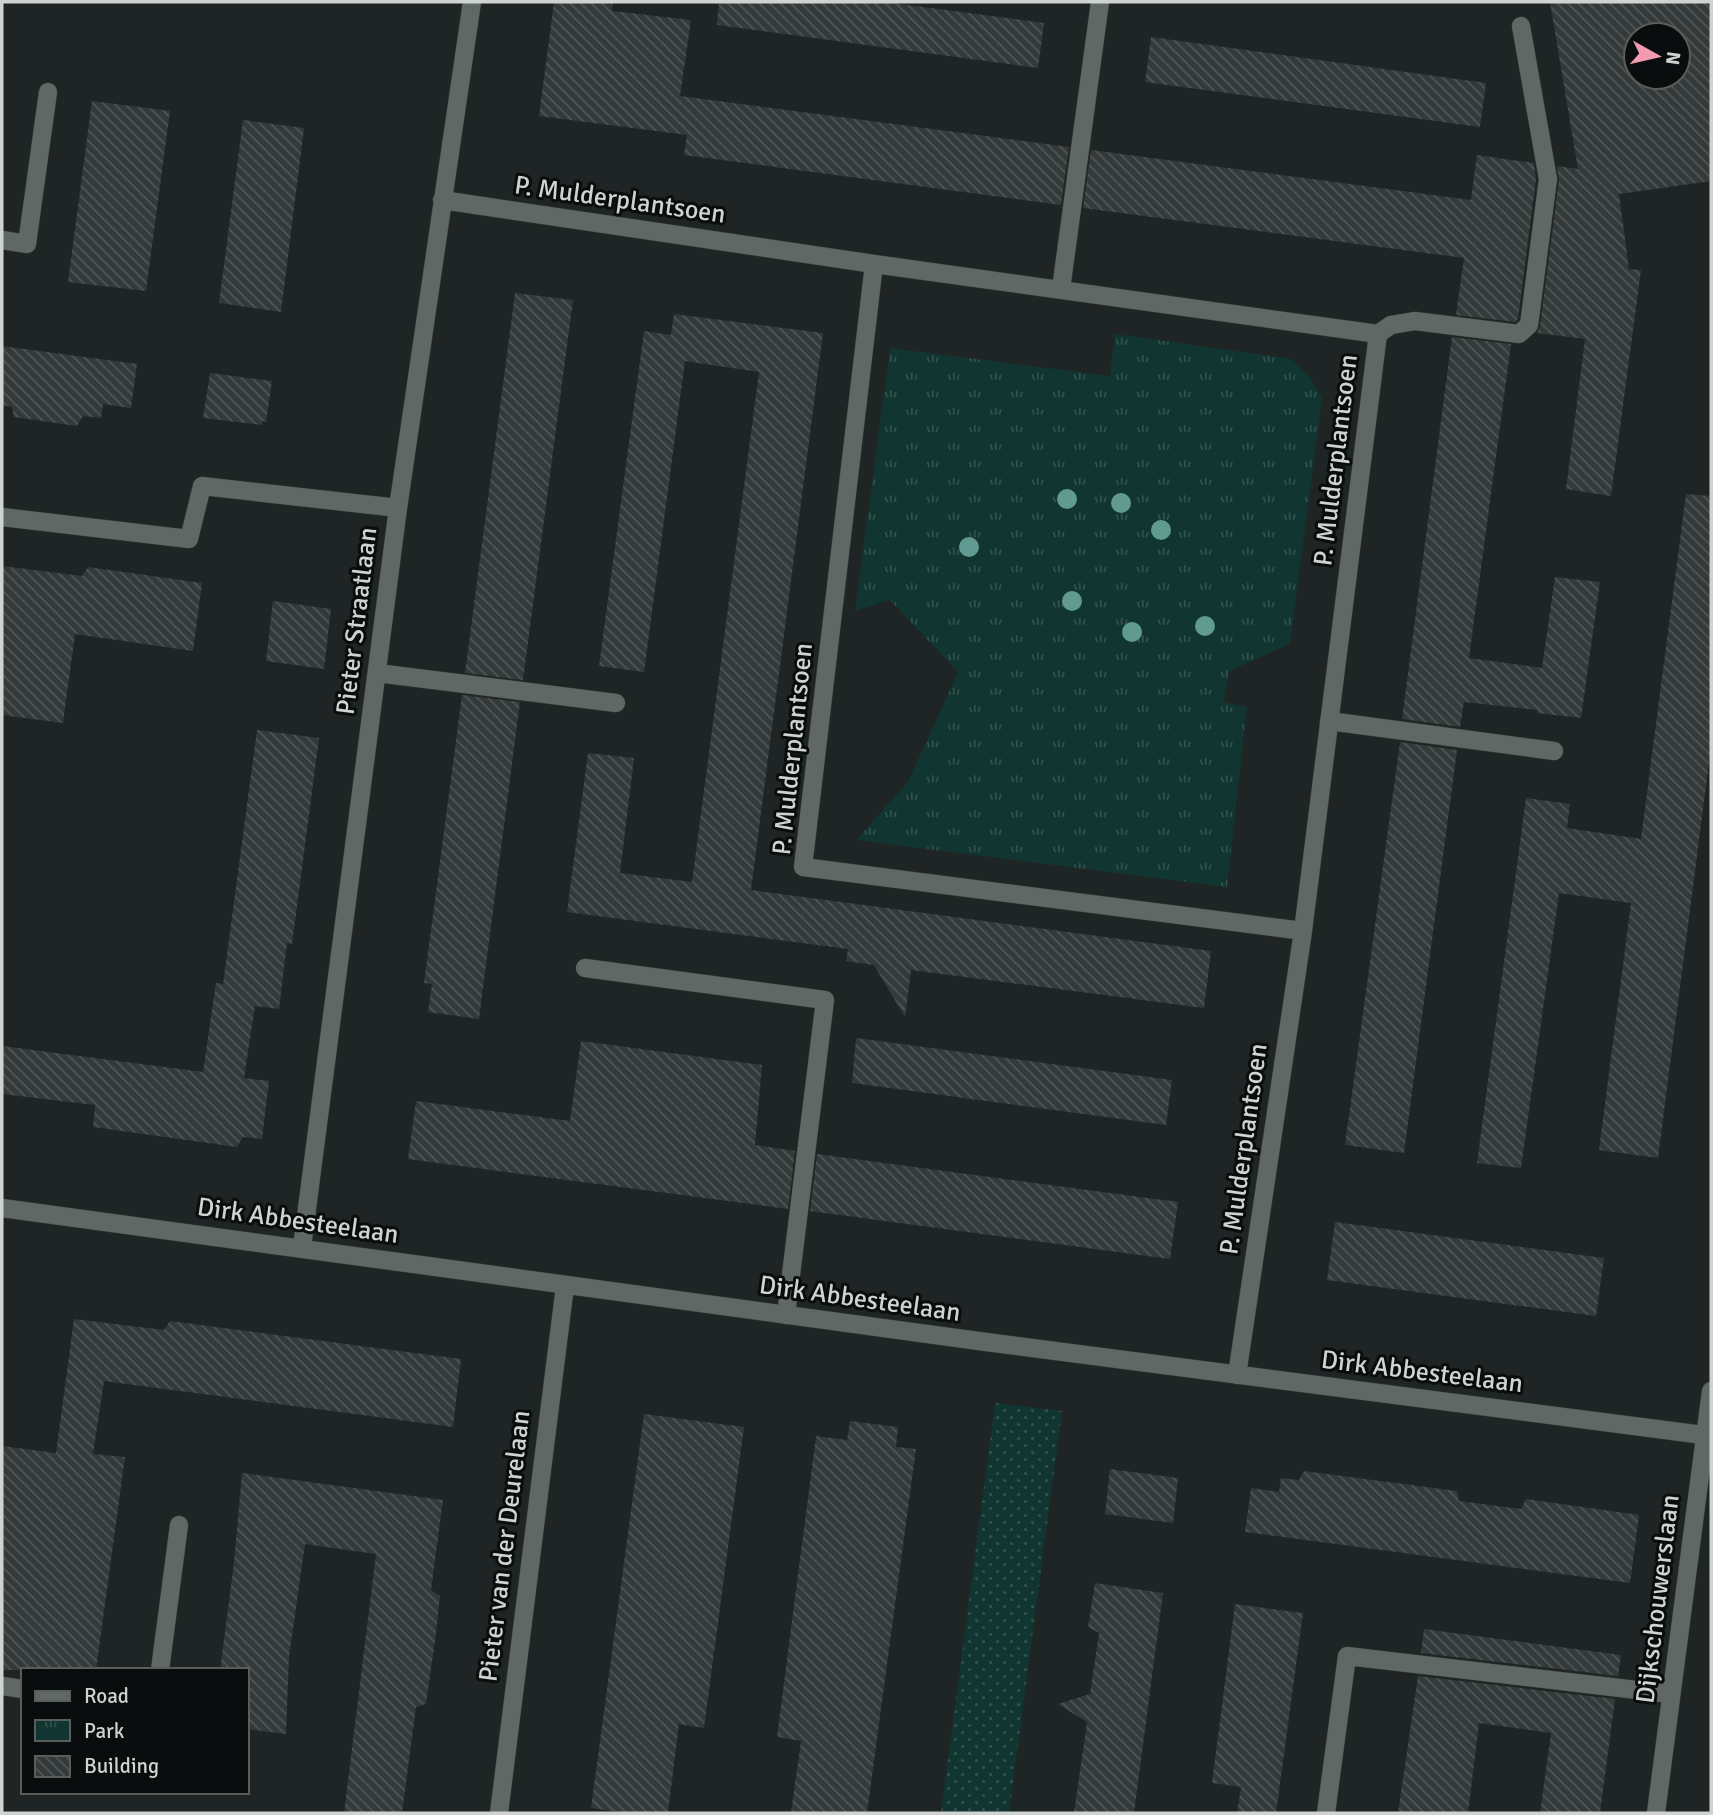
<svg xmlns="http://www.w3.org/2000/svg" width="1713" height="1815" font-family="Signika,sans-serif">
<defs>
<pattern id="grass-dots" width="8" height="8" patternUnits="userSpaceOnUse" patternTransform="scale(1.75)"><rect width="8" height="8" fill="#113530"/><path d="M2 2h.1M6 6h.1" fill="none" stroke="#33514d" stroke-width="1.8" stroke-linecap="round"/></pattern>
<pattern id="park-tufts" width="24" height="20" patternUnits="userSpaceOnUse" patternTransform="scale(1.75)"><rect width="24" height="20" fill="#113530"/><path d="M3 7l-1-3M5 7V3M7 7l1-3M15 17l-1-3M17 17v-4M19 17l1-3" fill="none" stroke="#33514d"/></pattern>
<pattern id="building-back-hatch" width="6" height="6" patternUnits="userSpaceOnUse" patternTransform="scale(1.75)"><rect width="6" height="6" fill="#333a39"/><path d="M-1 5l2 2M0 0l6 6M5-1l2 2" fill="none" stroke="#505655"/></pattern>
</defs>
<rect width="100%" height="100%" fill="#1e2524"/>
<path fill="url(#grass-dots)" d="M995 1403 1062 1411 1009 1813H941Z"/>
<path fill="url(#park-tufts)" d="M1115 334 1291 359 1309 376 1322 398 1290 644 1229 671 1224 702 1247 707 1227 887 856 840 908 782 958 672 890 600 855 611 890 348 1110 376Z"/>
<path fill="url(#building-back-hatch)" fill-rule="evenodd" d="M554 2H613L612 11 691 20 680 96 1069 147 1061 205 684 155 687 135 539 116Z
M719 2H885L1044 23 1038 68 717 25Z
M1550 2H1711V181L1619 194 1629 269 1641 270 1611 496 1566 489 1585 339 1537 333 1540 326 1559 180 1557 166 1578 169ZM1636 35H1678V77H1636Z
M1151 37 1486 83 1480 127 1145 82Z
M92 101 170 111 146 291 68 282Z
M243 120 304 128 281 312 219 303Z
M1091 150 1471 200 1477 155 1534 163 1536 179 1518 319 1515 322 1456 315 1464 258 1083 208Z
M515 293 573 300 523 680 465 673Z
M674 314 823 333 751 890 1211 951 1204 1008 911 970 905 1017 874 965 846 961 848 949 567 912 588 753 634 758 620 873 692 882 759 372 685 361 644 672 599 666 644 331 671 335Z
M1452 337 1511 344 1469 658 1542 668 1555 577 1600 582 1581 718 1537 713V710L1464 702 1460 727 1402 719Z
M2 346 137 364 131 408 103 404 101 418 83 416 77 426 14 417 12 407 2 405Z
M210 373 272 381 266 422 262 421V425L203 418Z
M1686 494 1711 496V747L1658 1158 1599 1150 1631 903 1559 893 1521 1168 1477 1163 1526 798 1570 804 1567 828 1641 839Z
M2 566 82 576 88 567 202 583 193 651 75 634 63 723 2 715Z
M273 601 331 609 324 669 266 661Z
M462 695 520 702 479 1019 428 1012 432 984 424 983Z
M257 730 319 738 292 944 287 943 279 1009 255 1006 244 1078 269 1081 262 1139 243 1137 237 1147 93 1127 95 1105 2 1094V1046L203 1072 216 983 223 984Z
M1400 742 1457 750 1404 1153 1345 1145Z
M856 1038 1172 1080 1166 1125 852 1083Z
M581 1041 762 1065 755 1145 795 1151 788 1209 408 1159 416 1101 570 1121Z
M817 1154 1178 1202 1170 1259 810 1211Z
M1335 1222 1604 1258 1596 1316 1327 1280Z
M74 1319 164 1330 170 1321 461 1359 453 1427 104 1381 93 1454 125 1457 96 1670H2V1446L56 1453Z
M644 1414 744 1427 704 1728 679 1724 668 1813H628L591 1808Z
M850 1421 898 1427 896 1447 916 1449 867 1813H791L801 1741 777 1737 816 1436 847 1440Z
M1110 1469 1178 1478 1173 1523 1105 1514Z
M1304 1471 1457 1491 1459 1501 1521 1509 1526 1499 1639 1515 1630 1583 1245 1532 1251 1488 1279 1492 1281 1478 1299 1480Z
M242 1473 443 1500 431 1590 440 1596 435 1641 426 1704 416 1707 402 1813H344L376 1554 305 1544 289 1657 286 1734 247 1729V1670H220L234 1563Z
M1095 1583 1163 1593 1134 1813H1074L1087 1722 1058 1704 1090 1694 1099 1633 1088 1627Z
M1235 1604 1303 1613 1276 1813H1237L1241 1787 1212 1783Z
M1424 1629 1621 1655 1618 1676 1421 1653Z
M1418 1676 1615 1699 1600 1813H1540L1551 1733 1479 1723 1468 1813H1398Z"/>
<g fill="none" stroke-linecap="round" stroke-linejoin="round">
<defs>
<path id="lane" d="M2 240 27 244 48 92
M1061 289 1100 2
M1378 334 1391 325 1415 321 1519 334 1529 325 1548 179 1521 26
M377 673 616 703
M1329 721 1554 751
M585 968 825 1000 786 1315
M160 1670 179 1525
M2 1686 23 1689
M1326 1813 1347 1656 1671 1694"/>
<path id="street" d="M442 200 874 264 1378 334 1303 931 1237 1375
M874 264 803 867 1303 931
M2 517 189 539 202 486 398 508
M2 1208 986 1342 1711 1436
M302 1247 398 508 472 2
M499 1813 565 1286
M1656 1813 1711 1391"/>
</defs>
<use href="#lane" stroke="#3c4140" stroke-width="19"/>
<use href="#street" stroke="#3c4140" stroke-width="19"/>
<use href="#lane" stroke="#606866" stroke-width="18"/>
<use href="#street" stroke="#606866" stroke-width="18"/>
</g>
<g fill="#619a91">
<circle cx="1067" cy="499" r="10"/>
<circle cx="1121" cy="503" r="10"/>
<circle cx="1161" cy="530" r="10"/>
<circle cx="969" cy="547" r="10"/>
<circle cx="1072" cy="601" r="10"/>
<circle cx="1205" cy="626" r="10"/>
<circle cx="1132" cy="632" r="10"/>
</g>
<g text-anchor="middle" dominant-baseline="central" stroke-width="6" stroke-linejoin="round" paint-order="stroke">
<g font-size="26" fill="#cfd4d3" stroke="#0a0d0d">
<text transform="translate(620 200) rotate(8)">P. Mulderplantsoen</text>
<text transform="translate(1336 460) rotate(-83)">P. Mulderplantsoen</text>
<text transform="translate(357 621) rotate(-83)">Pieter Straatlaan</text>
<text transform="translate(793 749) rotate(-84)">P. Mulderplantsoen</text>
<text transform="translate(1244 1149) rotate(-82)">P. Mulderplantsoen</text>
<text transform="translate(298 1221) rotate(8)">Dirk Abbesteelaan</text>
<text transform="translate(860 1299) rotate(8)">Dirk Abbesteelaan</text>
<text transform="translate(1422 1372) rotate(7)">Dirk Abbesteelaan</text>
<text transform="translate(505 1546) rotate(-83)">Pieter van der Deurelaan</text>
<text transform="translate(1658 1599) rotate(-83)">Dijkschouwerslaan</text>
</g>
</g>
<rect width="1713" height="1815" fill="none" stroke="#cfd4d3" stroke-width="7"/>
<rect x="21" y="1668" width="228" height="126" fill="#0a0d0d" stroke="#595d5c" stroke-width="2"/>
<rect x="35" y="1691" width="35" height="10" fill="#606866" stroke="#595d5c" stroke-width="2"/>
<text x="84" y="1703" font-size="21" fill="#cfd4d3">Road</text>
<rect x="35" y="1720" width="35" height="21" fill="url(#park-tufts)" stroke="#595d5c" stroke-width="2"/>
<text x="84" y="1738" font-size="21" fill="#cfd4d3">Park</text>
<rect x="35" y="1756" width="35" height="21" fill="url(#building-back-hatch)" stroke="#595d5c" stroke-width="2"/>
<text x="84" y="1773" font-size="21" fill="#cfd4d3">Building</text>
<g transform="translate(1657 56) rotate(98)"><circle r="33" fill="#0a0d0d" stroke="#595d5c" stroke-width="2"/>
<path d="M0-5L12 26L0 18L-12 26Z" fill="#f29aaf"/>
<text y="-10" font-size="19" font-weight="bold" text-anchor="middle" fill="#cfd4d3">N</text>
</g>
</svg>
